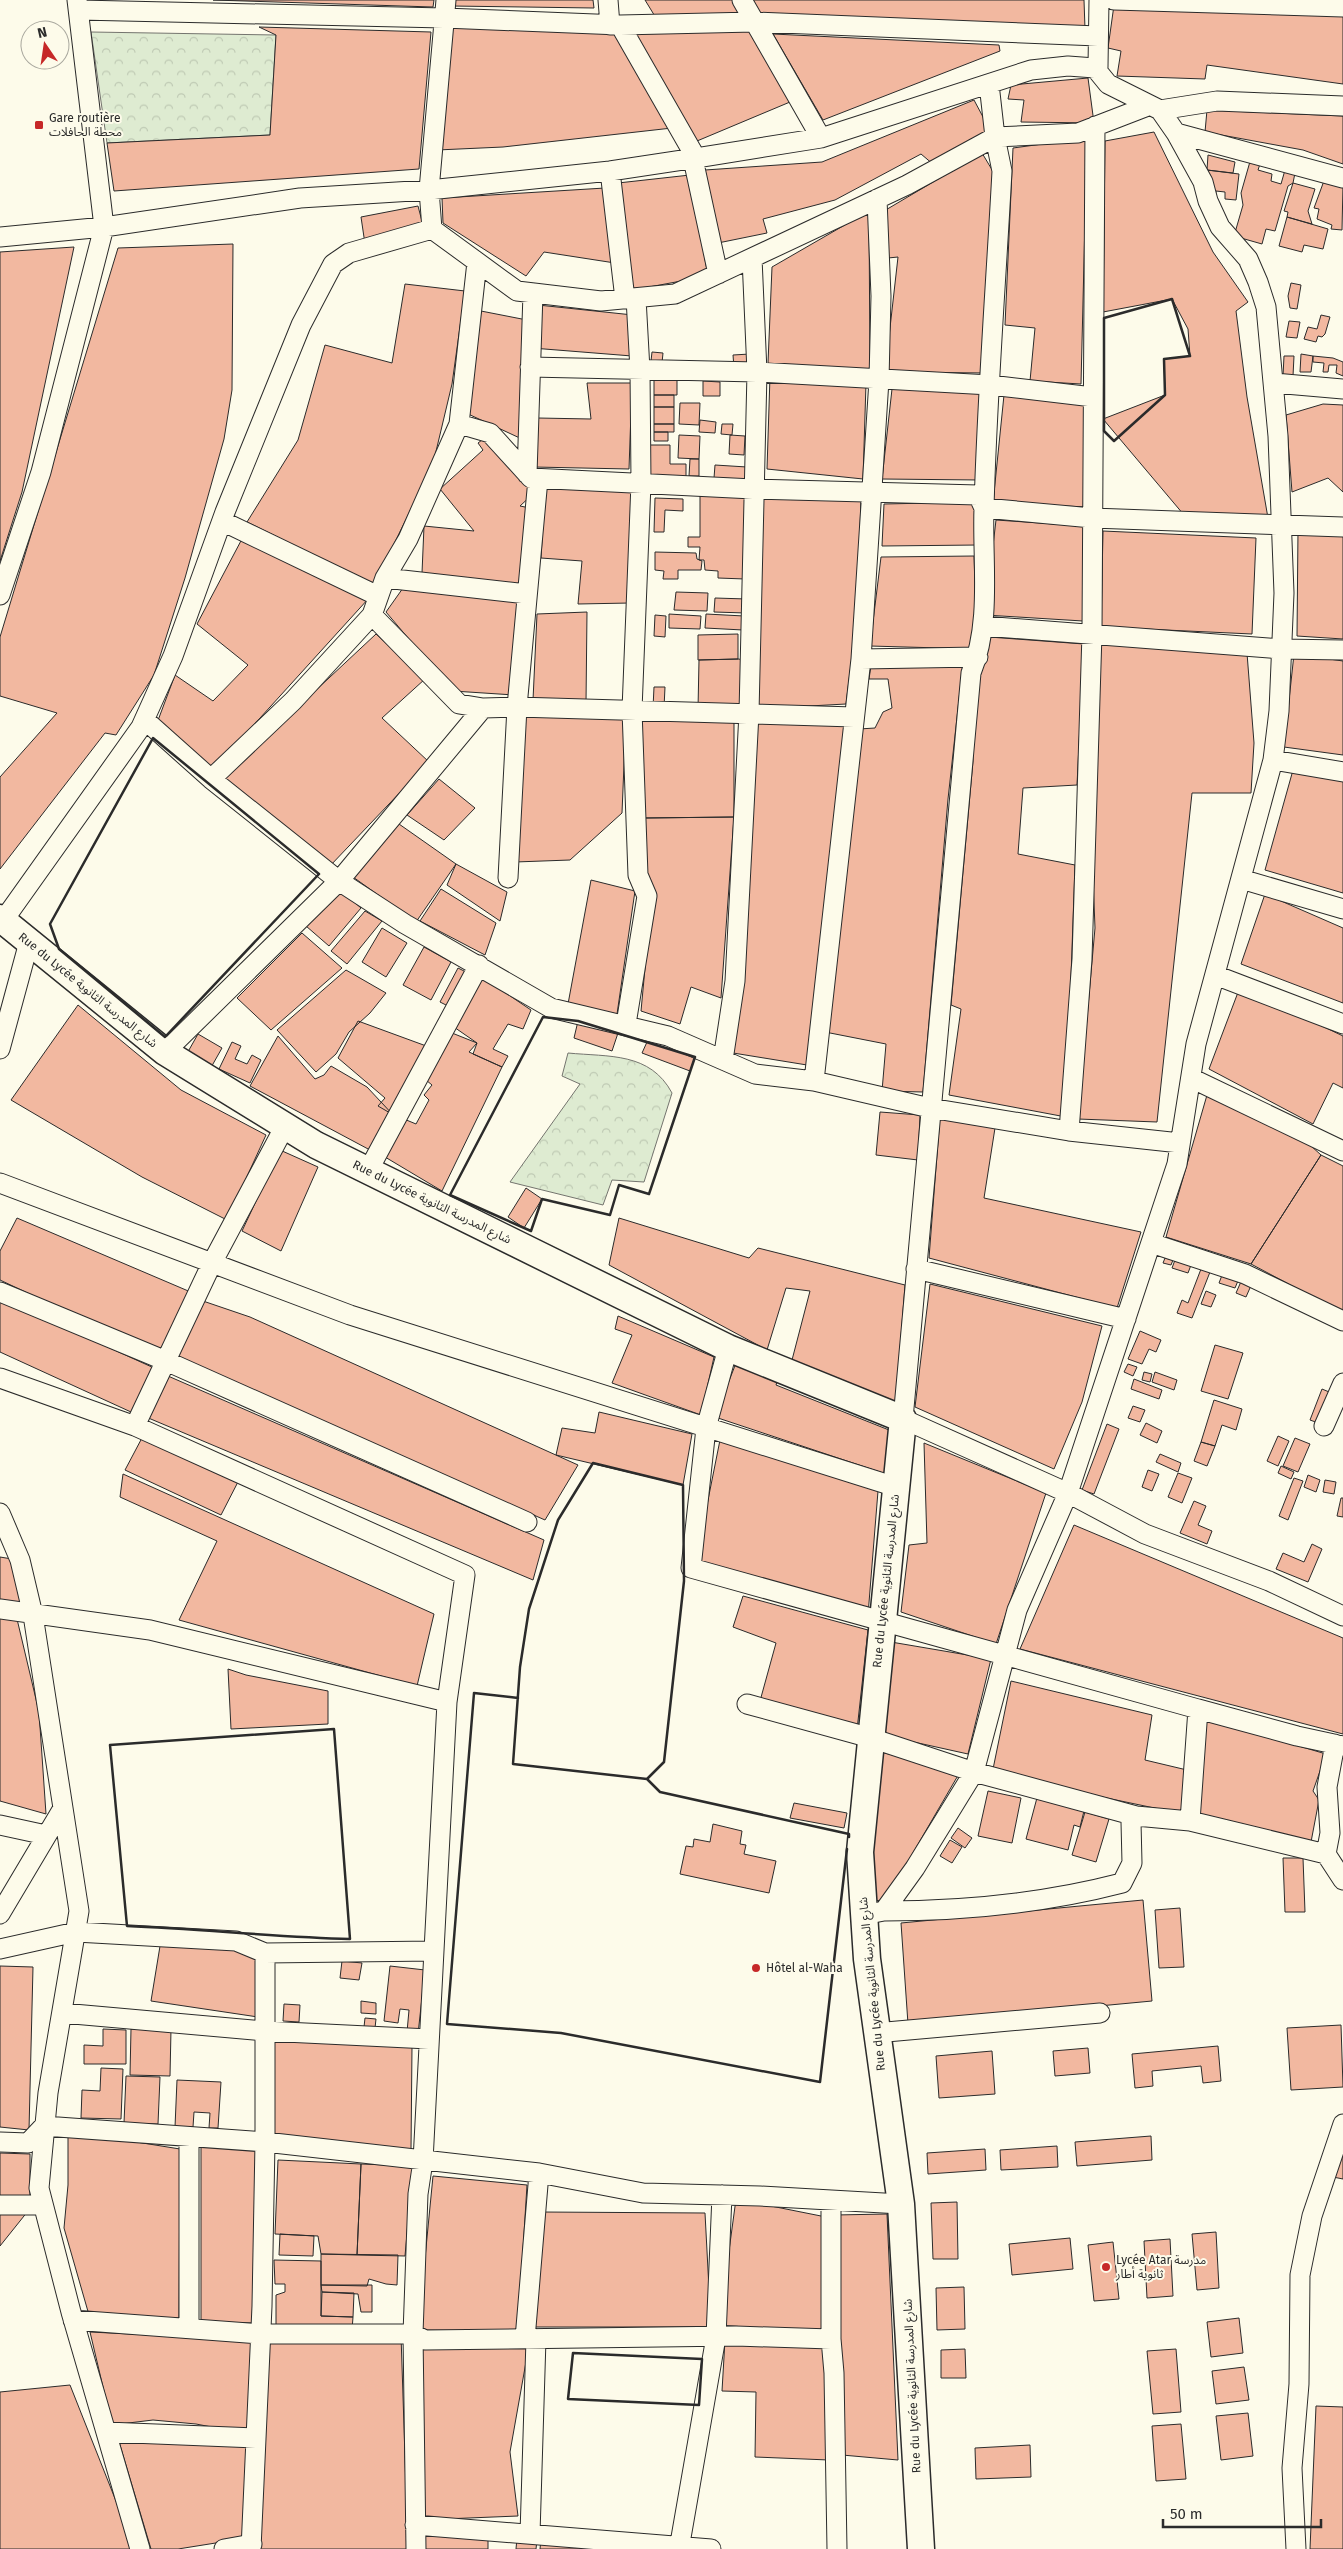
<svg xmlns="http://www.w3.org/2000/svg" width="1343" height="2549" font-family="'Fira Sans','Noto Sans Arabic',sans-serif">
<defs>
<pattern id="park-crowns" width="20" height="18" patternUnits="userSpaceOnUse" patternTransform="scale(1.25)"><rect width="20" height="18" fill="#deebd1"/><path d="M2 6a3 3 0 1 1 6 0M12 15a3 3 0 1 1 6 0" fill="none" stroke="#bfcab4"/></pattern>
</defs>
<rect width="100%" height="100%" fill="#fdfbea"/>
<path fill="url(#park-crowns)" stroke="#74746e" d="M91 32 276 35 270 135 107 143Z
M568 1053C609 1057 650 1052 672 1093L644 1182 612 1180 603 1205 510 1182 580 1084 562 1076Z"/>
<path fill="#f2b8a0" stroke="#2b2b2b" d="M213 0H434L433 7Z
M452 0H593L594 8 452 6Z
M645 0H736L747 17 656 18Z
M750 0H1084L1085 29 761 18Z
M1114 5 1343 11V84L1207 65 1205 79 1117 76 1121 51 1108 48Z
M453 25 613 31 672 128 503 147 437 150Z
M680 25H748L790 102 697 141 634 36 636 27 666 33Z
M259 27 431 32 419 169 114 191 107 143 270 135 276 35Z
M773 34 999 45 1000 51 823 120Z
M1088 78 1094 123 1021 122 1024 100 1008 99 1011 85Z
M974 100 991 132 934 165 921 154 835 200 763 219 767 233 713 244 705 170 822 162Z
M1207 110 1343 116V164L1303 150 1205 132Z
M1154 132 1213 252 1248 302 1236 311 1247 397 1268 518 1184 515 1103 419 1165 395 1164 359 1190 356 1188 329 1172 299 1103 312 1105 141Z
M1087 138 1081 384 1030 381 1035 328 1005 325 1013 148Z
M982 153 997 178 987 373 885 372 898 257 888 258 884 211Z
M1208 155 1235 162 1233 173 1207 170Z
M1251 158 1261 161 1258 170 1272 174 1271 181 1281 184 1285 170 1295 173 1293 183 1288 186 1275 231 1266 229 1262 244 1234 236 1243 205 1241 193Z
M1207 170 1239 174 1236 200 1225 199V192L1216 191 1215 201 1211 199Z
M690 175 708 276 633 290 618 183Z
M1325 178 1343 184 1342 230 1331 229 1332 225 1317 219 1319 209 1314 208Z
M1293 183 1315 189 1308 211 1312 224 1287 217 1288 212 1284 211Z
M605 188 615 263 544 252 526 276 443 223 442 198Z
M418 206 424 229 365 244 361 217Z
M869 211 870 371 768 363 772 267Z
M1287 217 1328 229 1323 249 1304 245 1302 252 1279 246Z
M233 244 232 390 224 439 185 578 154 675 116 735 105 733 0 869V777L57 713 0 696V637L118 248Z
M74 247 22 492 0 561V252Z
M1291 283 1301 285 1297 309 1290 308 1288 296Z
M405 284 465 291 452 384 433 464 374 585 247 522 298 440 325 345 392 363Z
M538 305 633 315 632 356 532 348Z
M481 311 532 321 524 440 466 413Z
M1321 315 1330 317 1325 334 1322 337 1318 336 1316 342 1304 339 1308 327 1317 329Z
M1289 321 1300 322 1297 338 1286 337Z
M652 352 663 353 662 363 651 361Z
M750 354V367L734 368 733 355Z
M1301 354 1313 356 1311 372H1300Z
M1284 356H1294L1293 376H1283Z
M1313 356 1333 358 1343 362V376L1336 373 1337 365H1329L1328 372H1323L1324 363 1313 362Z
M770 376 866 383 863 479 767 469Z
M654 379 677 380V395H654Z
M703 381 720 382V396H703Z
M587 383H632L629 469 534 467 538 418 591 419Z
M892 389 987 391 980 480 882 479Z
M654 395H674V407H654Z
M1004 395 1085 403 1087 507 993 503Z
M680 403H700L699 425 679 424Z
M1323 404 1343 405V492L1328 478 1292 492 1286 415Z
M654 407H674V424H654Z
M700 420 716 422 715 433 699 432Z
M654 424H674V432H654Z
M722 424H733L732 435 721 434Z
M654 432H668V441H654Z
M679 435 700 436 699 459 678 458Z
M730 435 745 436 744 455 729 454Z
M486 437 534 493 520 506 530 508 520 585 422 573 424 526 474 531 440 489 483 450 478 443Z
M648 445H670V464H686V479H648Z
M690 459H699V476H689Z
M715 465 747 467V479L714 478Z
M545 488 632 492 630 603 578 604 582 561 541 558Z
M763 495H861L858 609 846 704 754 709Z
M700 496 747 497 745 579 718 578V571L705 570 704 560H699L700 547H688V537H700Z
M655 498 683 499V511L665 510 664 532H654Z
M976 502 978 545 882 546 884 504Z
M996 520 1084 526 1083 621 985 615Z
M1298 530 1343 536V639L1297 636Z
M1103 531 1256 538 1252 634 1101 627Z
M243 537 369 598 211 772 157 723 175 675 213 701 248 665 197 624Z
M655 552 696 553 697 559 702 561 701 570H678V579H663L664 571 655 570Z
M974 556 977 649 870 646 881 557Z
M403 588 519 597 514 695 453 691 386 612Z
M676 592 708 593 707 611 674 610Z
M715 598 747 599 746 613 714 612Z
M587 612 586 703 533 700 537 614Z
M669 614 701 616 700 629 669 628Z
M706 614 744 616 743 630 705 628Z
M655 615 666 616 665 637 654 636Z
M376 634 425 679 382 718 429 762 329 867 221 779Z
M738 634V659L698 660V635Z
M989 637 1084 644 1077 785 1023 788 1018 854 1075 865 1066 1117 949 1095 961 1009 951 1005 973 761 971 713Z
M1096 644 1247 653 1254 743 1251 793H1192L1157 1122 1078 1119 1095 928 1091 826Z
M1294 654 1343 661V755L1284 747Z
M738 659 746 660V710L698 709 699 660Z
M963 663 948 799 923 1092 882 1091 886 1044 825 1032 859 729 875 728 883 712 892 708 888 679H869L871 666Z
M654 687H665L664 708H653Z
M526 712 626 716 622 813 570 860 515 862Z
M734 715V817L644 818 639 717Z
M753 721 846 723 807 1065 727 1052Z
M1293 770 1343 781V893L1265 870Z
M439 779 475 808 444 840 407 815Z
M734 817 721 998 691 987 680 1024 641 1011 651 904 641 856 644 818Z
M399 824 456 864 416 922 353 877Z
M456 864 507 892 500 921 447 885Z
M591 880 635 891 617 1014 568 1004Z
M338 888 361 908 329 946 306 926Z
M441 889 496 923 485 955 420 921Z
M1265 894 1343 928V1003L1241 964Z
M365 911 382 921 347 964 331 951Z
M382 928 407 943 386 977 362 962Z
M302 933 342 968 271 1030 237 998Z
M424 947 451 962 431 1000 403 985Z
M458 968 472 975 454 1009 440 1002Z
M346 970 386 993 370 1013 349 1032 336 1054 316 1072 277 1030Z
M476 973 531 1010 523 1029 508 1024 493 1049 508 1056 502 1067 473 1054 477 1043 451 1025Z
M1240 987 1343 1036V1088L1333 1083 1313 1124 1209 1069Z
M78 1005 181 1090 266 1135 227 1220 142 1177 11 1100Z
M358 1021 429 1047 397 1117 378 1106 385 1098 338 1058Z
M578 1021 618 1033 612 1051 574 1038Z
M452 1033 477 1043 469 1052 502 1067 442 1191 380 1154 404 1119 416 1124 429 1100 424 1095 432 1085 426 1080Z
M198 1034 222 1048 209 1071 185 1057Z
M278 1036 315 1079 324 1075 331 1066 367 1087 395 1117 370 1150 250 1086Z
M232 1042 241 1046 235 1059 247 1064 252 1055 261 1060 250 1083 219 1069Z
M647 1042 695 1057 690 1071 642 1053Z
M1207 1095 1310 1145 1321 1155 1251 1264 1166 1237Z
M880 1112 920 1115 918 1160 876 1155Z
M940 1116 995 1128 984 1198 1141 1232 1117 1308 929 1258Z
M280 1150 318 1167 281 1251 242 1231Z
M1321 1155 1343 1166V1313L1251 1264Z
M526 1188 542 1199 524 1228 508 1217Z
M17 1218 193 1293 163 1357 0 1280V1251Z
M619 1218 749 1258 758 1248 905 1285 896 1402 792 1360 810 1291 786 1288 767 1350 609 1265Z
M1165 1258 1173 1260 1171 1265 1163 1263Z
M1175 1260 1191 1265 1188 1273 1172 1268Z
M1201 1269 1210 1272 1192 1318 1177 1313 1182 1300 1188 1303Z
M1224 1270 1240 1276 1235 1288 1219 1283Z
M1243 1277 1253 1281 1246 1297 1236 1293Z
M930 1284 1102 1326 1082 1402 1054 1469 915 1407Z
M1206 1291 1216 1295 1211 1307 1201 1304Z
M0 1298 154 1368 131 1412 0 1352Z
M200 1300 250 1317 578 1465 545 1520 170 1354Z
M618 1316 714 1357 701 1415 612 1383 632 1335 615 1329Z
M1140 1331 1161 1340 1156 1352 1149 1349 1142 1364 1128 1359Z
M1215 1345 1243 1353 1228 1399 1201 1391Z
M736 1363 779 1375 776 1385 889 1430 886 1474 715 1417Z
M1128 1364 1137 1367 1133 1376 1124 1372Z
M1144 1372 1152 1374 1150 1382 1142 1380Z
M1155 1372 1177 1380 1174 1390 1152 1382Z
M168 1376 544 1540 533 1580 146 1417Z
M1134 1379 1162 1390 1159 1399 1131 1389Z
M1322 1389 1334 1394 1321 1424 1310 1420Z
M1214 1400 1242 1409 1236 1430 1222 1425 1215 1446 1201 1442Z
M1133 1406 1145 1410 1140 1422 1128 1418Z
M599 1412 692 1434 683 1485 556 1455 562 1428 595 1433Z
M1146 1423 1162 1431 1157 1443 1140 1435Z
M1107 1424 1119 1429 1094 1494 1082 1490Z
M143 1436 240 1478 221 1515 125 1470Z
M1278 1436 1289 1441 1278 1466 1267 1461Z
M1295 1438 1310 1444 1298 1472 1283 1466Z
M720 1440 878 1491 868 1615 696 1560Z
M1201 1442 1215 1446 1207 1466 1194 1461Z
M924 1443 1046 1493 996 1644 901 1612 909 1545 927 1543Z
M1160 1454 1181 1463 1178 1472 1156 1462Z
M1281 1466 1294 1472 1291 1479 1278 1473Z
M1148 1470 1159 1474 1152 1491 1142 1487Z
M1178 1473 1192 1478 1182 1503 1168 1497Z
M123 1474 434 1614 417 1686 179 1620 217 1541 120 1497Z
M1308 1475 1320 1480 1316 1492 1304 1487Z
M1294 1478 1303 1481 1288 1520 1279 1516Z
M1325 1480 1336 1482 1334 1494 1323 1492Z
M1341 1498H1343V1517L1337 1516Z
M1194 1501 1206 1506 1198 1525 1212 1531 1207 1544 1180 1533Z
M1074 1525 1343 1638V1734L1020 1649Z
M1312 1544 1322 1549 1308 1582 1276 1569 1283 1553 1304 1562Z
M0 1557 12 1559 22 1607 0 1602Z
M743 1596 868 1630 857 1730 760 1701 776 1643 733 1627Z
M0 1616 17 1619 39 1712 46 1814 0 1801Z
M891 1642 991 1659 968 1754 882 1735Z
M228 1669 246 1675 328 1691V1724L231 1729Z
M1011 1681 1152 1715 1145 1760 1187 1770 1183 1814 992 1774Z
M1204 1718 1326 1754 1313 1791 1319 1800 1311 1842 1195 1815Z
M877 1751 960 1772 885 1901 868 1900Z
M988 1791 1021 1798 1012 1843 978 1836Z
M1038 1794 1085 1807 1080 1827 1074 1825 1068 1850 1026 1839Z
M794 1803 847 1813 844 1828 790 1818Z
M1085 1812 1109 1819 1096 1862 1072 1855Z
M713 1824 742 1831 740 1844 746 1845 744 1854 776 1861 769 1893 680 1874 686 1846 693 1847 694 1839 710 1842Z
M958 1828 972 1838 965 1848 951 1838Z
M950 1840 962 1847 952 1863 940 1856Z
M1283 1858H1303L1305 1912H1285Z
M1143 1900 1152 2001 908 2024 901 1923Z
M1180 1908 1184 1967 1159 1968 1155 1910Z
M161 1940 259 1954 258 2017 151 2001Z
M342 1961 362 1963 359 1980 340 1978Z
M0 1966 33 1967 29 2130 0 2127Z
M390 1966 425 1970 418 2034 407 2032 409 2010 400 2009 398 2023 384 2021Z
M361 2001 376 2003V2014L361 2013Z
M284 2004 300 2005 299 2022 283 2021Z
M365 2018 376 2019 375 2028 364 2027Z
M1341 2025 1343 2087 1291 2090 1287 2028Z
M103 2029 126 2030V2064H84V2045L103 2046Z
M131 2029 171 2030 170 2076 130 2075Z
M269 2035 412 2047 411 2150 273 2134Z
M1218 2046 1221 2081 1203 2083 1201 2066 1152 2071 1153 2086 1135 2088 1132 2054Z
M1088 2048 1090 2073 1055 2076 1053 2051Z
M992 2051 995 2094 939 2098 936 2056Z
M101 2068 123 2069 121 2119 81 2118 82 2090 100 2091Z
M126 2076 160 2077 158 2124 124 2123Z
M177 2080 221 2082 218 2128H209L210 2113 194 2112 193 2127H175Z
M68 2131 180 2149 179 2318 89 2315 64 2228 68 2185Z
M1151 2136 1152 2160 1077 2166 1075 2142Z
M1343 2137V2179L1328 2176Z
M201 2143 258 2148 256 2323 201 2322Z
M1057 2146 1058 2167 1001 2170 1000 2150Z
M985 2149 986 2170 928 2174 927 2153Z
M0 2153 30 2154V2198H0Z
M278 2160 361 2164 357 2255 321 2254 318 2236 275 2234Z
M361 2164 413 2166 405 2256 357 2255Z
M433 2176 527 2185 518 2331 418 2330Z
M736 2199 826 2217 823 2333 719 2325Z
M957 2202 958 2259H933L931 2203Z
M0 2211H28L0 2246Z
M542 2212 705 2213 711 2327H532Z
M887 2214 898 2460 842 2455 835 2215Z
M1216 2232 1219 2288 1197 2290 1192 2234Z
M280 2234 314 2236 313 2256 279 2255Z
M1070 2238 1073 2269 1012 2275 1009 2244Z
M1170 2239 1173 2296 1147 2298 1144 2241Z
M1113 2242 1119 2299 1094 2301 1088 2245Z
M321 2254 398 2255 397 2285 386 2284 369 2279 367 2286 321 2285Z
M274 2260 321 2261V2316L353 2317 352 2330 276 2328V2295L285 2292V2284H275Z
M321 2285H372V2312H361L358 2294 322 2292Z
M964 2287 965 2329 937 2330 936 2288Z
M322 2292 354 2293 353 2317 321 2316Z
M1239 2318 1243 2353 1211 2357 1207 2322Z
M90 2332 253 2340V2435L196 2424 153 2420 112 2425Z
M401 2335 408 2549H260L268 2342Z
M725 2340 828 2344 829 2460 755 2457 756 2392 722 2391Z
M414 2345H529L510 2452 518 2516 419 2520Z
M965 2349 966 2378H941V2350Z
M1176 2349 1181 2412 1153 2414 1147 2351Z
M1244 2367 1249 2400 1216 2404 1212 2371Z
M70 2385 135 2549H0V2392Z
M1316 2406 1343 2407V2549H1310Z
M1248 2413 1253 2456 1221 2460 1216 2416Z
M1181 2424 1186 2479 1156 2481 1152 2426Z
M117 2435 251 2442 247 2538 178 2549H151Z
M1030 2445 1031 2477 976 2479 975 2448Z
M425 2535 488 2536V2549H424Z
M517 2538 537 2540 536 2549H516Z
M541 2539 581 2544 580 2549H540Z"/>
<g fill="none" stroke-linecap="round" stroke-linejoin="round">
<defs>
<path id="street" d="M446 0 429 190 432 229 517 291 601 301 675 294 907 185 995 137 1078 133 1148 106
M608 0 610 25
M742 0 821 138
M1114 0 1343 7
M79 10 444 18 620 25 754 22 1098 36
M620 25 696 158
M989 84 995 137 1002 171C996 283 987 396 984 508 982 561 992 622 971 673L903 1419 1068 1493 1145 1534 1269 1581 1343 1616
M1160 110 1217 101 1343 106
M1095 126 1092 633 1082 959 1069 1131 1180 1143
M1176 133 1343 178
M693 159 718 274
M610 171 625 299
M0 237 104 227 300 198 429 190 610 171 696 158 821 138 1031 70 1068 66 1095 68
M530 367 757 372 990 385 1093 397
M1274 383 1343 389
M459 424 477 262
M527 474 533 293
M222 521 378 596
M385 578 527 594
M0 595 41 472 104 227 77 0
M372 615 459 704 483 708 517 707 854 717
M983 626 1281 649 1343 650
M861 659 978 657
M145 720 211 779 293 701 372 615 385 578 408 539 459 424 490 433 531 478 753 489 978 495 984 508 1092 518 1343 527
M1273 760 1343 772
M211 779 339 881 405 924 551 1008 668 1036 755 1074 814 1081 861 659 879 380 881 296 877 199
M508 878 517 707 538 479
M1241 879 1343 909
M3 921 141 727 173 656 225 512 301 325 333 264 349 253 432 229
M1215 975 1343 1024
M626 1024 647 896 638 875 632 710 641 483 640 370 636 298
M0 1049 29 942
M165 1052 339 881 483 708
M723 1060 735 981 749 713 757 372 752 258
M1191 1078 1343 1151
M814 1081 930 1108 1069 1131
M368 1171 479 965
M0 1183 350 1315 896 1487
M1151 1243 1245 1274 1343 1321
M916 1269 1126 1319
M0 1292 166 1361 527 1522
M728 1348 706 1428 691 1568 1198 1709
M0 1378 135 1426 212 1263 285 1126
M135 1426 465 1575 447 1702
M1324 1426 1343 1383
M0 1513 20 1560 33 1615 79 1911 48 2093 39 2188 71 2312 140 2549
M0 1609 150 1630 447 1702 423 2161 418 2194 413 2334 416 2549
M747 1704 871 1738 974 1772 1136 1816
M1335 1744 1327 1787 1330 1833 1326 1854 1190 1821 1198 1709 1297 1736 1343 1746
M0 1825 46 1835
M1326 1854 1343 1880
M884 1911C964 1911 1045 1903 1122 1883L1132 1863 1131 1822 1136 1816 1190 1821
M0 1914 63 1808
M863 1915 884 1911 915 1868 974 1772 1017 1610 1068 1493 1177 1164 1196 1044 1273 760 1279 711 1284 593 1278 436 1266 307 1258 282 1248 259 1220 227 1208 201 1203 182 1176 133 1160 110 1108 84 1095 68 1098 67 1099 0
M0 1949 76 1932 236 1941 265 1953V2142L262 2306 251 2549
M265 1953 434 1951
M62 2013 264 2031 429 2039
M875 2033 1100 2013
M0 2142 28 2143 44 2126 265 2142 539 2173 643 2193 760 2196 901 2204
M0 2205H43
M73 2320 261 2334H413L425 2340 736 2336 831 2339V2200
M189 2328V2137
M525 2339 539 2173
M831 2339 834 2373 837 2549
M106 2432 256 2438
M415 2525 711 2549
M530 2534 536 2339
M224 2549 252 2544
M679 2549 716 2337 722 2195
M1296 2549 1292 2468 1299 2384 1300 2275 1312 2216 1343 2124"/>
<path id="secondary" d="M0 918 165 1052 316 1145 728 1348 903 1419 860 1852 867 1959 901 2204 921 2549"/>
</defs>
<use href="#street" stroke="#2b2b2b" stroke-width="21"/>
<use href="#secondary" stroke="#2b2b2b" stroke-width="29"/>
<use href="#street" stroke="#fdfbea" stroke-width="19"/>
<use href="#secondary" stroke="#fdfbea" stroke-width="26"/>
<path stroke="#2b2b2b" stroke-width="2.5" d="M1172 299 1190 356 1164 359 1165 395 1114 441 1104 431V318Z
M153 738 319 874 165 1037 59 949 50 924Z
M543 1017 578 1021 695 1057 649 1194 619 1185 610 1215 542 1199 531 1231 450 1195Z
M593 1463 683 1485 684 1581 664 1762 647 1779 513 1764 520 1667 529 1609 558 1520Z
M518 1698 474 1693 447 2024 561 2033 820 2082 847 1849
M334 1729 350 1939C276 1937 202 1929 127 1926L110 1745Z
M647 1779 660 1792 849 1834V1837
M573 2353 702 2359 699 2405 568 2399Z"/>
</g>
<g fill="#c62828" stroke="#fdfbea" stroke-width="2">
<rect x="34" y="120" width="10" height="10" rx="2.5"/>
<circle cx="756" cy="1968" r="5"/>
<circle cx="1106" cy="2267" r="5"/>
</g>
<g text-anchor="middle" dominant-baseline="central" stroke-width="4" stroke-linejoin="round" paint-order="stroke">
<g font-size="12" fill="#2b2b2b" stroke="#fdfbea" text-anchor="start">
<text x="49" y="118">Gare routière<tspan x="49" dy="14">محطة الحافلات</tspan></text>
<text x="766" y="1968">Hôtel al-Waha</text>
<text x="1116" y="2260">Lycée Atar مدرسة<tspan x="1116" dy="14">ثانوية أطار</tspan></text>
</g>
<g font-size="12" fill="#2b2b2b" stroke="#fdfbea">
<text transform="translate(88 990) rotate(39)">Rue du Lycée شارع المدرسة الثانوية</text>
<text transform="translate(432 1202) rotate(26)">Rue du Lycée شارع المدرسة الثانوية</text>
<text transform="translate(886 1581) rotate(-84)">Rue du Lycée شارع المدرسة الثانوية</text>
<text transform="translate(872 1984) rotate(-96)">Rue du Lycée شارع المدرسة الثانوية</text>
<text transform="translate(912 2386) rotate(-93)">Rue du Lycée شارع المدرسة الثانوية</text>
</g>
</g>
<g transform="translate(45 45) rotate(347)"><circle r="24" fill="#fdfbea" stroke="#a9a89e"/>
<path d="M0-4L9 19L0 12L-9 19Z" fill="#c62828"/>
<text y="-8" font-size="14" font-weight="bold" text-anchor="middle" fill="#2b2b2b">N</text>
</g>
<path d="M1163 2519v8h158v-8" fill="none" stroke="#2b2b2b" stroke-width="2.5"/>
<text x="1170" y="2519" font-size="15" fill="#2b2b2b" stroke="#fdfbea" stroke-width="4" paint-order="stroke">50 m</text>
</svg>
